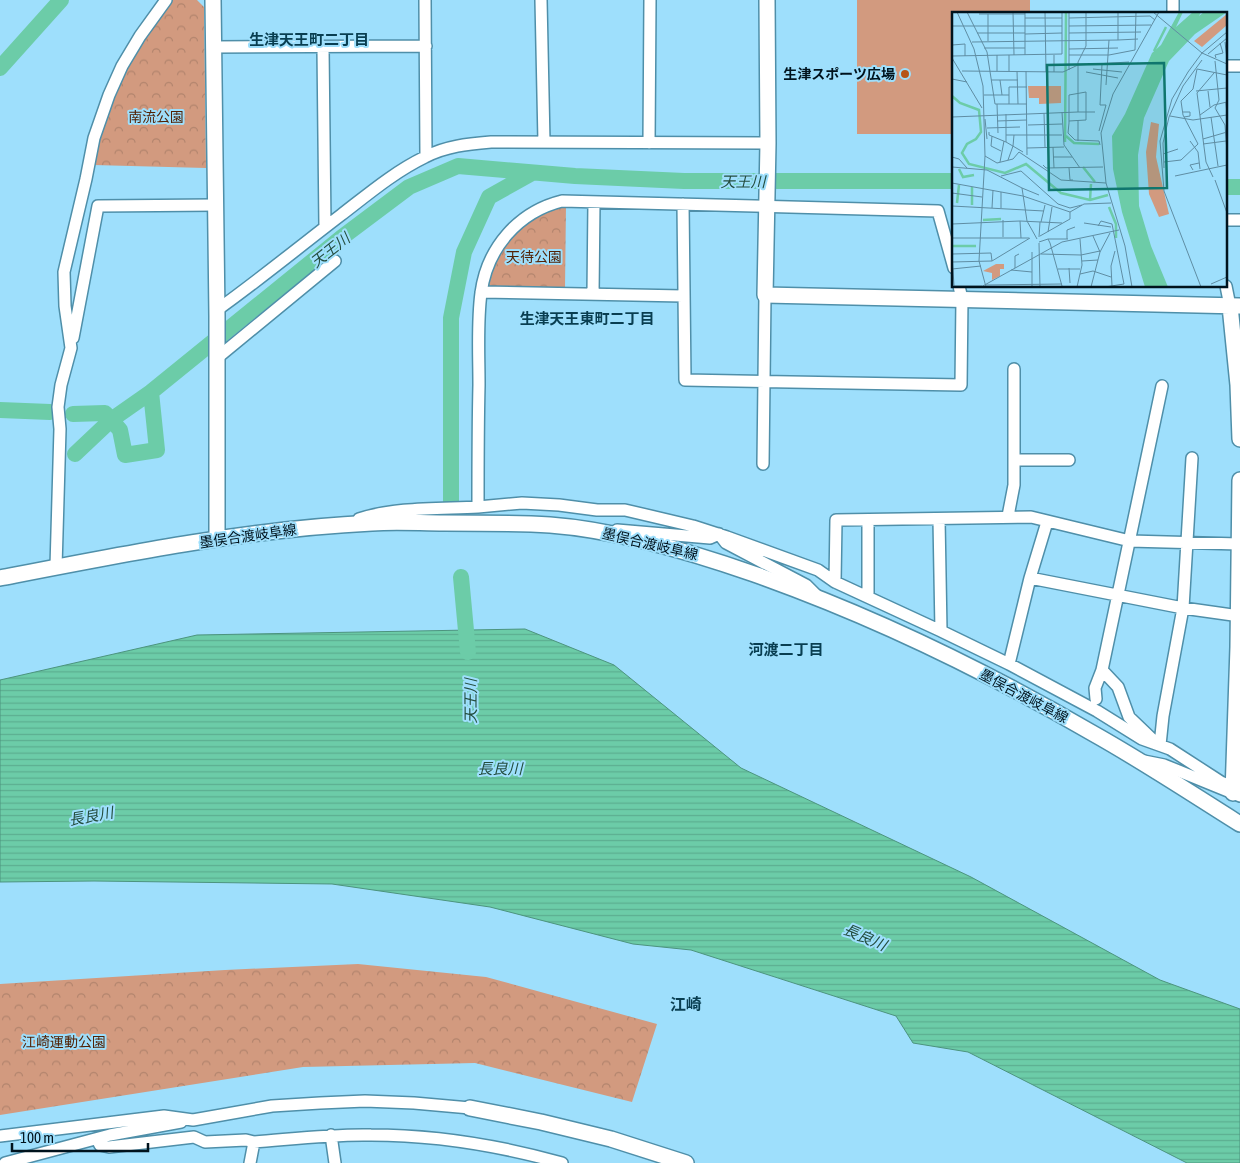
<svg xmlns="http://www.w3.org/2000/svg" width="1240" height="1163" font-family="'Asap Condensed','Noto Sans JP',sans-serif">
<defs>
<pattern id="park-crowns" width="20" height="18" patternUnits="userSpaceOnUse" patternTransform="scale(1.25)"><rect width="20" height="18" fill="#d29a7f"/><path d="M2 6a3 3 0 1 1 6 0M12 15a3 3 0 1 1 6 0" fill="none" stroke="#b2846d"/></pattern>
<pattern id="water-rules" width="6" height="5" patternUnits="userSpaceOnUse" patternTransform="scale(1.25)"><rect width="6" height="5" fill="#6ccca8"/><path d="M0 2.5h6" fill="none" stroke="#5cae90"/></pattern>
</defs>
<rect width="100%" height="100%" fill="#9edffc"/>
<path fill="url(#park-crowns)" d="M170 0H197L204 7 206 168 93 165 97 134 123 70Z
M566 205 565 289 488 288 493 270 505 245 515 230 553 208Z
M358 964 486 977 657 1024 632 1102 475 1063 303 1067 0 1115V984L225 970Z"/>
<path fill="#d29a7f" d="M857 0H1030V14H954V134H857Z"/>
<path fill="url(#water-rules)" stroke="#4c947e" d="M525 629 614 665 741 768 971 877 1160 980 1240 1009V1163H1187L968 1052 913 1043 896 1016 691 950 633 944 490 907 332 884 94 881 0 882V680L197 635Z"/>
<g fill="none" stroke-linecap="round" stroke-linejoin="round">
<path stroke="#6ccca8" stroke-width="16" d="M0 68 61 0
M1226 187H1240
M0 410 50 412
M73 414 105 413 120 430 125 455 157 450 151 392
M75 454 111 420 151 392 341 238 409 187 458 166 575 176 684 181H954
M451 503V318L464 252 489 197 532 173
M461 577 468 652"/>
<defs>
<path id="street" d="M425 0 426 156
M541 0 544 142
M1173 14V0
M214 47 426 46
M323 48 325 227
M1226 66H1240
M649 143 650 0
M683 204 685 380 961 385 962 299 959 286
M1226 220H1240
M1226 286 1230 306
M481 292 683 296
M593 294 594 202
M217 310C259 280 299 247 341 215 367 195 394 172 425 157 446 146 468 144 491 142L768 143
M73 338 98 206 216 205
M217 358 335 261
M1014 460H1069
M763 464 765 295
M478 507 522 503 559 505 597 510H625L693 526 727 537 818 570 835 582 836 520 1031 517 1130 541 1239 544
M1008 516 1014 485V369
M359 519C395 507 440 509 478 507 478 466 478 425 479 385 479 354 477 323 481 293 487 248 518 212 562 201L938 211 954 268
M939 519 941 631 1009 664
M1047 522 1030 578 1009 664 1097 711 1142 739 1170 749 1221 782 1233 787
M617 530 710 538 719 534 726 543 806 585 816 595
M56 567 60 429 58 407 61 385 71 348 65 306 64 272 86 179 94 138 109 95 122 66 140 36 166 0
M1030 578 1183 608 1240 616
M835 582 941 631
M868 597V520
M1102 670 1118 687 1129 717 1153 740
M1096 699 1095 688 1102 670 1162 386
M1160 745 1163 716 1183 608 1192 458
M1144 761 1164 765 1240 796
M331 1135 335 1163
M0 1136 164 1116 193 1120 272 1106 320 1103 365 1101 414 1103 470 1108
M97 1139 100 1145 109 1147 194 1137 205 1142 246 1140 254 1142C293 1139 332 1134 371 1135 435 1135 501 1146 562 1163
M5 1163 110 1135 181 1122
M250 1163 254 1142"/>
<path id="secondary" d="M213 0 217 316V539
M767 0 768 143 765 295 1240 306
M1230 306 1238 385 1240 439
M0 578C123 554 247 529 372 523 396 521 420 523 444 523 479 523 515 523 550 525 617 530 691 552 754 574 873 616 986 671 1094 734 1144 762 1192 794 1240 824
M1233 793 1238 647 1240 480
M470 1108 541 1122 611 1139 686 1163"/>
</defs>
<use href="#street" stroke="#4f8fa9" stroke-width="14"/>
<use href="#secondary" stroke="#4f8fa9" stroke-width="18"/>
<use href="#street" stroke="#fff" stroke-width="11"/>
<use href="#secondary" stroke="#fff" stroke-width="15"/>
</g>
<circle fill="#b75517" stroke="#9edffc" stroke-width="2" cx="905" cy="74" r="5"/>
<g text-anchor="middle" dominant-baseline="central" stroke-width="4" stroke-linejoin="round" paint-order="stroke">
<g font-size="14" font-weight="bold" fill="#00131d" stroke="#9edffc" text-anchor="end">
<text x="895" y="74">生津スポーツ広場</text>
</g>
<g font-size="14" fill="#522205" stroke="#9edffc">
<text x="156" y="117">南流公園</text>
<text x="534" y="257">天待公園</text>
<text x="64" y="1042">江崎運動公園</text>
</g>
<g font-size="14" fill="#00131d" stroke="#9edffc">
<text transform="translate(248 536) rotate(-8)">墨俣合渡岐阜線</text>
<text transform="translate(650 544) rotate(13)">墨俣合渡岐阜線</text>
<text transform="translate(1024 696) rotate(28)">墨俣合渡岐阜線</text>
</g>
<g font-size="15" font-weight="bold" fill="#093e51" stroke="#9edffc">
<text x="309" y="39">生津天王町二丁目</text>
<text x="587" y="318">生津天王東町二丁目</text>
<text x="786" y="649">河渡二丁目</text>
</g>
<g font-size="15" font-style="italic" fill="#244d3e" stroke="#9edffc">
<text x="743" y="181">天王川</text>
<text transform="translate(330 250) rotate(-38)">天王川</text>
<text transform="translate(470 701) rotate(-90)">天王川</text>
<text x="500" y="768">長良川</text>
<text transform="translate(91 816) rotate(-10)">長良川</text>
<text transform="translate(865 937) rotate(23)">長良川</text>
</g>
<g font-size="16" font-weight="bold" fill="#093e51" stroke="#9edffc">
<text x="686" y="1004">江崎</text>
</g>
</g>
<g transform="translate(952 12)">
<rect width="275" height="275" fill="#9edffc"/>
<path d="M199 110 207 112 204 145 217 202 207 205 197 182 194 140ZM44 252H52V257H48V264L40 268V261L31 259Z" fill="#d29a7f"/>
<path d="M275 2V13L250 35 242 29ZM76 74H109V91L87 92V86H77Z" fill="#d29a7f"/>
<path d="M227 0H231L224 15 241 0H249L247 4 252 0H275L243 22 217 49 192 106 186 143 187 194 199 234 216 275H193L170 200 161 157 160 124 173 102 200 41 209 33Z" fill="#6ccca8"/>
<path fill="none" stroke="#6ccca8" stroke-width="2.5" d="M202 39 214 15M0 84 8 91 27 98 29 120 24 127 15 132 10 141 17 152 53 161 74 152 109 181 138 188 156 183M114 124 122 131 147 132M113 130 114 0M131 155 143 170M7 157 11 165 22 163M20 175V193M138 188 139 172M5 191 7 173M157 195 164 212V226M31 208 49 207M0 234H24"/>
<path fill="none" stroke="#5f8da3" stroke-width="1" d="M5 0 22 37 31 74 33 144 27 249 34 275M15 0 35 40 43 92H75M61 0 62 43M73 0V43M93 0 94 60M117 0V58M201 0 250 41 275 52M27 2H73M36 2V29M73 6H110M117 6 198 4 203 8M0 14H110M117 14 199 13M25 21H73M117 21 189 20M73 22 110 21M166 28 186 27M20 30 166 28V0M273 30 275 47M0 33 13 32V44M32 36H73M117 37 166 36M256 42 275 26M45 43V59M102 43V60M117 43H157L183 38 184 0M0 44 110 42V0M0 46 30 96M264 46 263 43 271 41 268 31M263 49 267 88 263 96 273 113 275 140M141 57 170 60M10 59 111 60 126 53 177 50M57 59V43M65 59 66 92M74 59 75 143M134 60 166 66M0 67 15 70M39 68H66M48 68 50 83M154 73 157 28M244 79 275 76M256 79 258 95M32 83H57M45 92 46 121M57 92V75H75M110 100 112 133 128 156M126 100H143M231 100H238V104L232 105M92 101 93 135M54 102V130L71 140M248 103 262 93 275 90M218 104 241 108 275 103 274 91M0 105 126 100V50L134 34V0M259 105 266 154M33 107 35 127M45 109 75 108M117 109 134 108V80L117 83V111L116 121 123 128 147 129 148 133M76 113 110 112M35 116 68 115M147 119 154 93H148L150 52M37 120V123L54 130M54 123H110M40 124 39 134 49 139M251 127 275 120M126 129V108M238 129 246 140 248 157M246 132 231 103 229 89 241 77 245 57 275 63M251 132 274 129M101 135 102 156M75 136 112 135M211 142 226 137M33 144 45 151 61 147 67 140 109 168 154 171M0 145 7 147 15 156M101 145H120M56 148 61 134 62 123M48 150 52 129M212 150 229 148 246 132M91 153 94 156 151 155M0 155 35 158 70 176 75 209 85 227M117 156 118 168H121M212 156 211 131 217 105 231 74 250 48M241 158 238 153 247 151M49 164 69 159 106 192 118 196 130 193M223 164 275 153M261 165 254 150 245 81 262 61M263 168 275 201M0 171 71 184M70 176 87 183M0 181 30 185M71 184 118 200 132 192 159 191M0 194 92 199M40 196 41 178M49 196V180M89 210 93 193M132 211 159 215M0 212 68 209M146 214 149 209 160 212 172 272 153 275M96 220 100 195M88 224 118 207V200M141 224 148 240M51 225V208M87 225 88 210M0 226H77M69 226 68 209 110 211M96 227H116M115 227V218L123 215M87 230 96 227 98 231 110 274M87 231 88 275M80 240V275M0 242 2 274H30M0 242 39 241 40 249M89 242 129 243M129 243 148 239M130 249 146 248M0 250 40 249 78 226M63 256V244L67 242M117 256 118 271M0 257 29 254M106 257H128M59 258 80 260M128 262 141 259 159 265M259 272 275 265M34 273 110 272M160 274 159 254 163 239M29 275 110 230 167 218M125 275 130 253 128 227M139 275 148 240 158 221M180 275 173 234 154 171 149 121 161 82 207 0M249 275 212 179 208 129 220 87 236 60 250 41 275 20"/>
<path fill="#0f766e" fill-opacity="0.15" stroke="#0f766e" stroke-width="2.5" d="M212 51 215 176 97 178 95 53Z"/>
<rect width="275" height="275" fill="none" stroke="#00131d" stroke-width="2.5"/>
</g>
<path d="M12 1143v8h136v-8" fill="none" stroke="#00131d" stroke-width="2.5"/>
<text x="20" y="1143" font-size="15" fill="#00131d" stroke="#9edffc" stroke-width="4" paint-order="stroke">100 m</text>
</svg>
